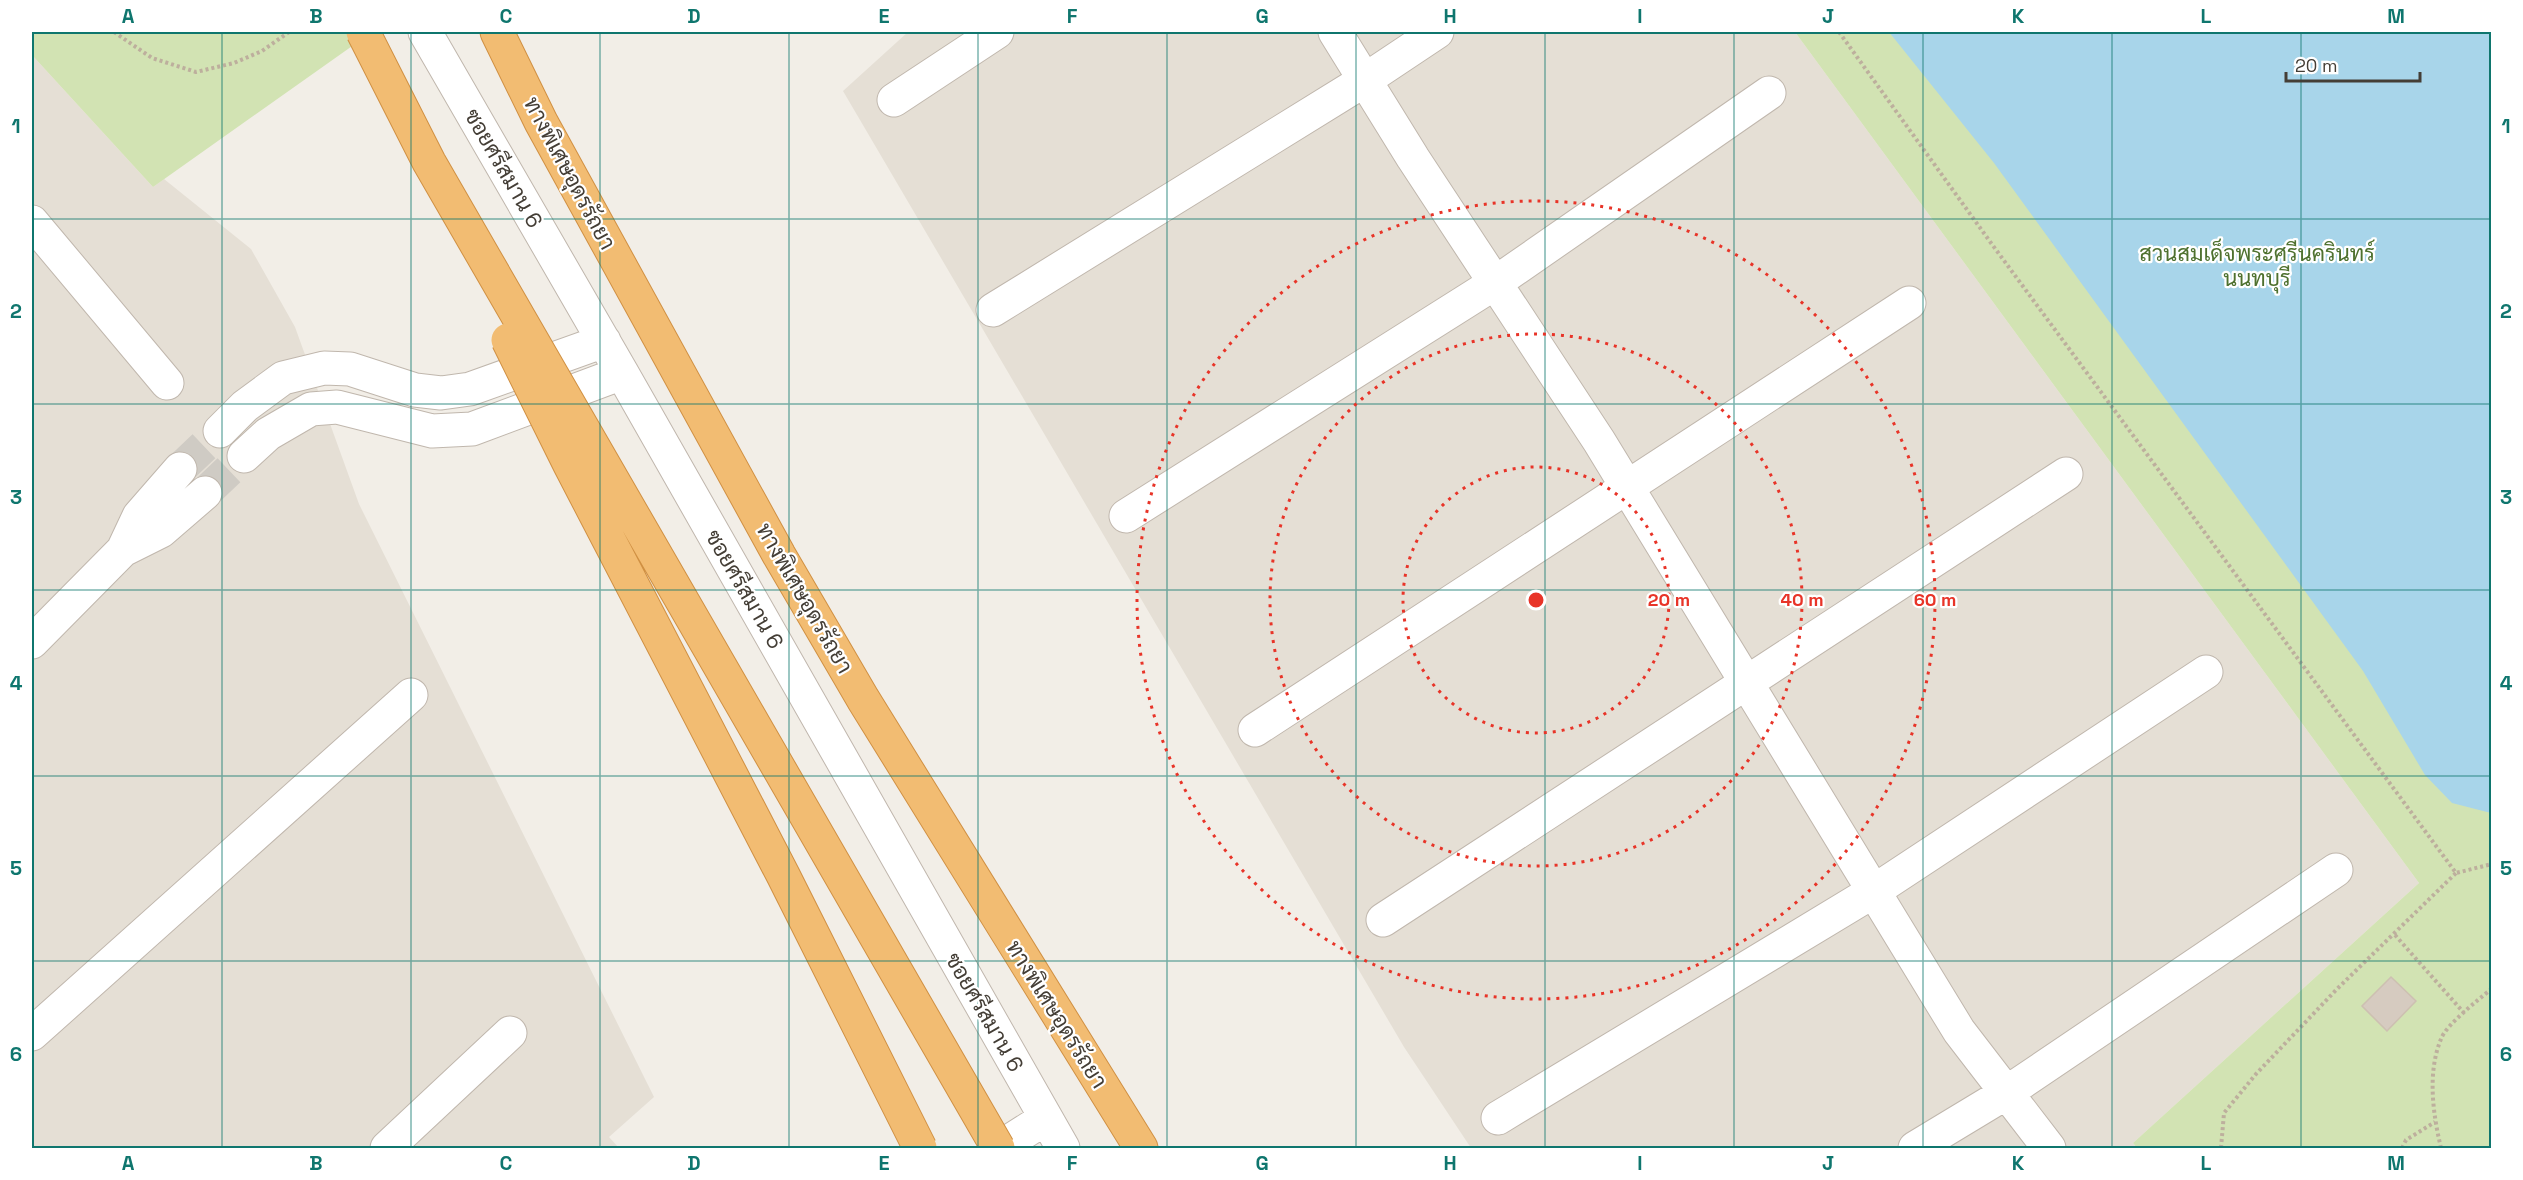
<svg xmlns="http://www.w3.org/2000/svg" width="2523" height="1180" font-family="'Space Grotesk',Sarabun,sans-serif">
<rect width="100%" height="100%" fill="#f2eee7"/>
<path fill="#e5dfd5" d="M908 32H1795L2419 883 2133 1143 2137 1148H1471L1404 1047 843 91Z
M32 55 153 187 164 179 251 249 295 327 359 504 654 1097 609 1137 619 1148H32Z"/>
<path fill="#d2e3b3" d="M32 32H372L153 187 32 55Z
M1795 32H2491V1148H2137L2133 1143 2419 883Z"/>
<path fill="#a8d5ea" d="M1889 32H2491V813L2452 803 2425 775 2363 671 1994 163Z"/>
<path fill="#d6cbc0" stroke="#cdc0b1" stroke-width="1.5" d="M2391 977 2416 1001 2387 1031 2362 1006Z"/>
<g fill="none" stroke-linecap="round" stroke-linejoin="round">
<path stroke="#cfcbc4" stroke-width="33" stroke-dasharray="33 16" stroke-linecap="butt" d="M180 469 220 431
M205 493 244 456"/>
<defs>
<path id="minor" d="M425 32 622 373 1063 1148
M1335 32 1413 158 1599 441 1959 1031 2049 1148
M894 100 997 32
M32 222 167 383
M993 310 1365 80 1437 32
M220 431 245 406 283 378 324 368 350 369 415 390 441 393 470 389 604 341
M244 456 268 434 311 409 337 407 432 431 472 429 622 373
M1126 516 1495 283 1769 93
M123 550 139 516 180 469
M32 642 123 550 161 531 205 493
M1255 730 1909 303
M1383 920 2066 474
M32 1034 411 695
M1498 1118 1874 891 2206 672
M387 1148 510 1033
M999 1148 1046 1118
M1915 1148 2006 1093 2336 870"/>
<path id="motorway" d="M497 32 541 122 779 555 863 699 1141 1148"/>
</defs>
<use href="#minor" stroke="#c0b7ad" stroke-width="35"/>
<use href="#motorway" stroke="#d09043" stroke-width="35"/>
<path stroke="#bdaf9d" stroke-width="4" stroke-dasharray="3 3" stroke-linecap="butt" d="M114 32 152 58 196 72 234 63 262 51 289 32
M1839 32 1991 243 2456 873 2492 864
M2395 935 2464 1013
M2221 1148 2224 1113 2256 1074 2337 989 2456 873
M2402 1148 2406 1140 2435 1122
M2441 1148C2433 1114 2427 1073 2441 1039 2446 1025 2477 1001 2490 990"/>
<use href="#minor" stroke="#fff" stroke-width="33"/>
<use href="#motorway" stroke="#f2bc72" stroke-width="33"/>
<defs>
<path id="motorway-bridge" d="M363 32 429 162 998 1148
M508 340 570 465 783 875 920 1148"/>
</defs>
<use href="#motorway-bridge" stroke="#d09043" stroke-width="35" stroke-linecap="butt"/>
<use href="#motorway-bridge" stroke="#f2bc72" stroke-width="33"/>
</g>
<path fill="none" stroke="#0f766e" stroke-width="1.5" stroke-opacity="0.55" d="M222 32V1148M411 32V1148M600 32V1148M789 32V1148M978 32V1148M1167 32V1148M1356 32V1148M1545 32V1148M1734 32V1148M1923 32V1148M2112 32V1148M2301 32V1148M32 219H2492M32 404H2492M32 590H2492M32 776H2492M32 961H2492"/>
<g fill="none" stroke="#e83428" stroke-width="3" stroke-dasharray="3 6">
<circle cx="1536" cy="600" r="133"/>
<circle cx="1536" cy="600" r="266"/>
<circle cx="1536" cy="600" r="399"/>
</g>
<g text-anchor="middle" dominant-baseline="central" stroke-width="4.5" stroke-linejoin="round" paint-order="stroke">
<g font-size="22" fill="#443e36" stroke="#fff">
<text transform="translate(504 168) rotate(60)">ซอยศรีสมาน 6</text>
<text transform="translate(570 173) rotate(62)">ทางพิเศษอุดรรัถยา</text>
<text transform="translate(745 589) rotate(60)">ซอยศรีสมาน 6</text>
<text transform="translate(805 598) rotate(60)">ทางพิเศษอุดรรัถยา</text>
<text transform="translate(985 1012) rotate(60)">ซอยศรีสมาน 6</text>
<text transform="translate(1057 1014) rotate(58)">ทางพิเศษอุดรรัถยา</text>
</g>
<g font-size="22" fill="#4e712f" stroke="#fff">
<text x="2257" y="253">สวนสมเด็จพระศรีนครินทร์<tspan x="2257" dy="25">นนทบุรี</tspan></text>
</g>
</g>
<circle cx="1536" cy="600" r="9" fill="#e83428" stroke="#fff" stroke-width="3"/>
<g font-size="18" text-anchor="middle" font-weight="bold" fill="#e83428" stroke="#fff" stroke-width="4.5" stroke-linejoin="round" paint-order="stroke">
<text x="1669" y="606">20 m</text>
<text x="1802" y="606">40 m</text>
<text x="1935" y="606">60 m</text>
</g>
<rect width="2523" height="1180" fill="none" stroke="#ffffff" stroke-width="66"/>
<path d="M2286 72v9h134v-9" fill="none" stroke="#443e36" stroke-width="3"/>
<text x="2295" y="72" font-size="18" fill="#443e36" stroke="#ffffff" stroke-width="4.5" paint-order="stroke">20 m</text>
<rect x="33" y="33" width="2457" height="1114" fill="none" stroke="#0f766e" stroke-width="2"/>
<g font-size="20" text-anchor="middle" font-weight="bold" fill="#0f766e">
<text x="128" y="23">A</text>
<text x="316" y="23">B</text>
<text x="506" y="23">C</text>
<text x="694" y="23">D</text>
<text x="884" y="23">E</text>
<text x="1072" y="23">F</text>
<text x="1262" y="23">G</text>
<text x="1450" y="23">H</text>
<text x="1640" y="23">I</text>
<text x="1828" y="23">J</text>
<text x="2018" y="23">K</text>
<text x="2206" y="23">L</text>
<text x="2396" y="23">M</text>
<text x="16" y="133">1</text>
<text x="2506" y="133">1</text>
<text x="16" y="318">2</text>
<text x="2506" y="318">2</text>
<text x="16" y="504">3</text>
<text x="2506" y="504">3</text>
<text x="16" y="690">4</text>
<text x="2506" y="690">4</text>
<text x="16" y="875">5</text>
<text x="2506" y="875">5</text>
<text x="16" y="1061">6</text>
<text x="2506" y="1061">6</text>
<text x="128" y="1170">A</text>
<text x="316" y="1170">B</text>
<text x="506" y="1170">C</text>
<text x="694" y="1170">D</text>
<text x="884" y="1170">E</text>
<text x="1072" y="1170">F</text>
<text x="1262" y="1170">G</text>
<text x="1450" y="1170">H</text>
<text x="1640" y="1170">I</text>
<text x="1828" y="1170">J</text>
<text x="2018" y="1170">K</text>
<text x="2206" y="1170">L</text>
<text x="2396" y="1170">M</text>
</g>
</svg>
